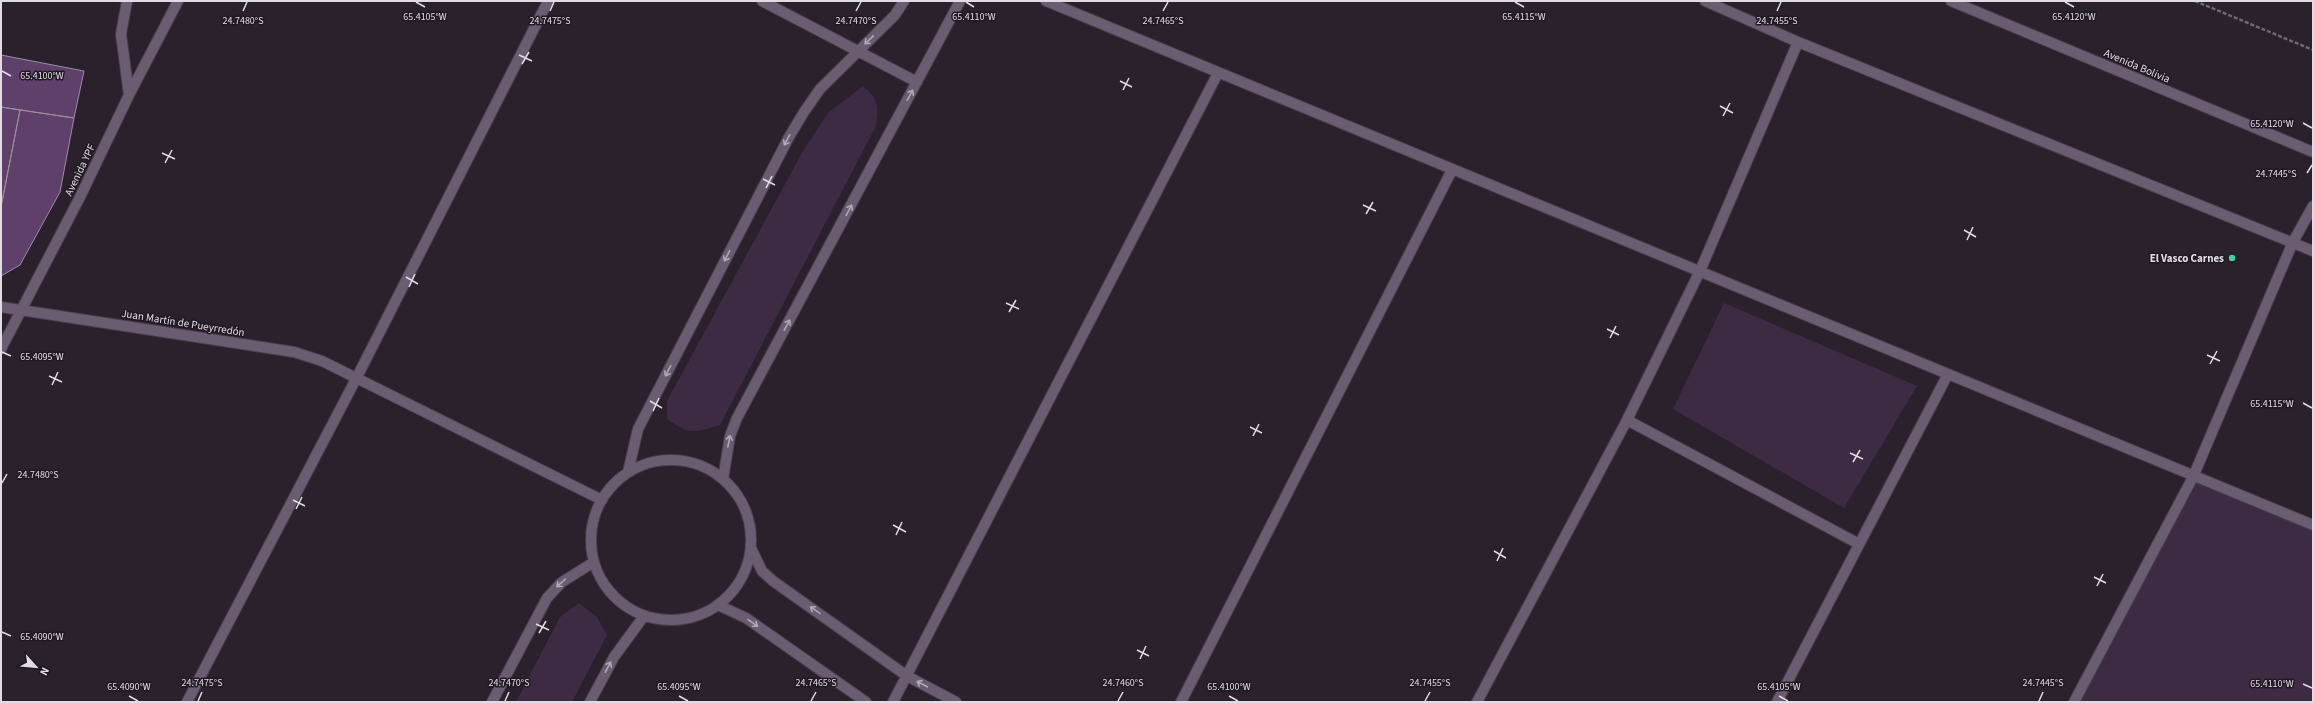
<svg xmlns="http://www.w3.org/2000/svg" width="2314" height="703" font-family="'Source Sans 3',sans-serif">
<rect width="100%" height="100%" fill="#2a212d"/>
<path fill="#3d2b44" d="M863 86C878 99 879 105 876 126L720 425C694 433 689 435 667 419V401L803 151 828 113Z
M1724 303 1917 386 1844 508 1673 409Z
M2193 477 2313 525V702H2074Z
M579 603 597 617 607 635 572 702H516L560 617Z"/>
<path fill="#5f406b" stroke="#9a8f9e" d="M1 55 84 71 74 118 1 107Z
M1 107 20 110 1 207Z
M20 110 74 118 60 192 20 265 1 276V207Z"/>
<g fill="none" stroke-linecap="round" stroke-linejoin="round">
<defs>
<path id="minor" d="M127 1 121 34 129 95
M762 1 917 82
M1046 1 2313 525
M1705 1 1798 42 2313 251
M1 307 294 352 322 361 602 500
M1 349 80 197 129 95 178 1
M1627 420 1859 544
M591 540a80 80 0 1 1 160 0a80 80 0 1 1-160 0Z
M628 472 638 429 789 137 804 112 820 89 895 15 904 1
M723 479 730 436 737 418 960 1
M751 548 762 571 773 581 907 676 956 702
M718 605 746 618 866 702
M187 702 357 377 548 1
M492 702 547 598 562 582 594 562
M590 702 614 657 644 616
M893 702 1218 73
M1181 702 1452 170
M1477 702 1627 420 1700 271 1798 42
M1777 702 1948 374
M2074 702 2193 477 2293 242 2313 206"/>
<path id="tertiary" d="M1951 1 2313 152"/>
</defs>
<use href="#minor" stroke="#473f4a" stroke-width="12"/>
<use href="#tertiary" stroke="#473f4a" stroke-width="12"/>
<path stroke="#6f6872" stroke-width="2.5" stroke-dasharray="4 2" stroke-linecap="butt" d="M2195 1 2313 50"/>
<use href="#minor" stroke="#6b5d71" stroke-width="10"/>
<use href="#tertiary" stroke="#6b5d71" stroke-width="10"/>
</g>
<defs><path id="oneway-shaft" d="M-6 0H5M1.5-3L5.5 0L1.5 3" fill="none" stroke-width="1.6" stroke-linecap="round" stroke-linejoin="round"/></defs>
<g stroke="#b2a9b6">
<use href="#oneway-shaft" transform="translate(869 40) rotate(136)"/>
<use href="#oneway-shaft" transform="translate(910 95) rotate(-62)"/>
<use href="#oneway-shaft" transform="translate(787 140) rotate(118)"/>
<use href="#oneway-shaft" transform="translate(849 210) rotate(-62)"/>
<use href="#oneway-shaft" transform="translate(727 256) rotate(117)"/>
<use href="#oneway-shaft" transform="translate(787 325) rotate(-62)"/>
<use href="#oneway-shaft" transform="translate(668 371) rotate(117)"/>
<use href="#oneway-shaft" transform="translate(729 441) rotate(-79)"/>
<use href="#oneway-shaft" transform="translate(561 583) rotate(138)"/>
<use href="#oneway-shaft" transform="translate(815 610) rotate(-145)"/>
<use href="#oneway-shaft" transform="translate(753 623) rotate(35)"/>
<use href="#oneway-shaft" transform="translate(608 667) rotate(-62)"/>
<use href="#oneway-shaft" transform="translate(922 684) rotate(-152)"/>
</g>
<path fill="none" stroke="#e1dce4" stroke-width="1.5" d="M416 2 425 7M966 2 974 7M1515 2 1524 7M2065 2 2074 7M243 11 247 2M550 11 554 2M856 11 861 2M1163 11 1168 2M1777 11 1781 2M519 55 532 61M522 64 529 52M2 71 11 76M1120 81 1132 87M1123 90 1129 78M1720 106 1733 113M1723 116 1730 103M2303 123 2312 128M162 153 175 159M165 163 172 150M2307 173 2312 165M763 179 775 185M766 188 772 176M1363 205 1376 211M1366 214 1373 202M1964 230 1976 237M1967 240 1973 227M406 277 418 284M409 287 415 274M1006 303 1019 309M1009 312 1016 300M1607 329 1619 335M1610 338 1616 326M2 352 11 356M2207 355 2220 361M2210 364 2217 351M49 376 62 382M52 385 58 372M650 401 662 408M2303 403 2312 408M653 411 659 398M1250 427 1262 433M1253 436 1259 424M1850 453 1863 459M1853 462 1860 450M2 483 7 474M293 500 305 506M296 509 302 497M893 525 906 532M896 535 902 522M1494 551 1506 558M1497 561 1503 548M2094 577 2106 583M2097 586 2103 574M536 624 549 630M2 632 11 636M539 633 546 621M1137 650 1149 656M1140 659 1146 646M2303 684 2312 688M129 696 138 701M679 696 688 701M1229 696 1238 701M1779 696 1788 701M198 701 202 692M505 701 509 692M811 701 816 692M1118 701 1123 692M1425 701 1430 692M2039 701 2043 692"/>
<circle fill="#3cd4a4" stroke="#201823" stroke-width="1.5" cx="2232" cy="258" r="4"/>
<g text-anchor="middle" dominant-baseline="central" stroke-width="3" stroke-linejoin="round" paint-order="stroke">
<g font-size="11" fill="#e1dce4" stroke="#201823">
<text transform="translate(2137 66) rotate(23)">Avenida Bolivia</text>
<text transform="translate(80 170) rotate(-64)">Avenida YPF</text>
<text transform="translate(183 323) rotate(9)">Juan Martín de Pueyrredón</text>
</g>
<g font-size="11" font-weight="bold" fill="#e1dce4" stroke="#201823" text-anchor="end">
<text x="2224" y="258">El Vasco Carnes</text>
</g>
</g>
<g font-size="10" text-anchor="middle" fill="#e1dce4" stroke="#201823" stroke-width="3" stroke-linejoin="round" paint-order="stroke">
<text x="425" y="20">65.4105°W</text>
<text x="974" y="20">65.4110°W</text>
<text x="1524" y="20">65.4115°W</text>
<text x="2074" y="20">65.4120°W</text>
<text x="243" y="24">24.7480°S</text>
<text x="550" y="24">24.7475°S</text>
<text x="856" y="24">24.7470°S</text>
<text x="1163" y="24">24.7465°S</text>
<text x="1777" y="24">24.7455°S</text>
<text x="42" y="79">65.4100°W</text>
<text x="2272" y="127">65.4120°W</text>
<text x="2276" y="177">24.7445°S</text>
<text x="42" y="360">65.4095°W</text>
<text x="2272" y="407">65.4115°W</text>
<text x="38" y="478">24.7480°S</text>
<text x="42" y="640">65.4090°W</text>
<text x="202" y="686">24.7475°S</text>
<text x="509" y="686">24.7470°S</text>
<text x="816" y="686">24.7465°S</text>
<text x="1123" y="686">24.7460°S</text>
<text x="1430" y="686">24.7455°S</text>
<text x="2043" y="686">24.7445°S</text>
<text x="2272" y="687">65.4110°W</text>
<text x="129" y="690">65.4090°W</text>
<text x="1229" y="690">65.4100°W</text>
<text x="679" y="690">65.4095°W</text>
<text x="1779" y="690">65.4105°W</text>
</g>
<rect width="2314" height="703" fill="none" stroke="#e1dce4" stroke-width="4"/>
<g transform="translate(36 667) rotate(117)" stroke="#201823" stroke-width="3" paint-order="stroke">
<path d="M0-3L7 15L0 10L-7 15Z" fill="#e1dce4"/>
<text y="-6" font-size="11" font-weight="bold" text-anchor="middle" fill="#e1dce4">N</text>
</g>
</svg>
